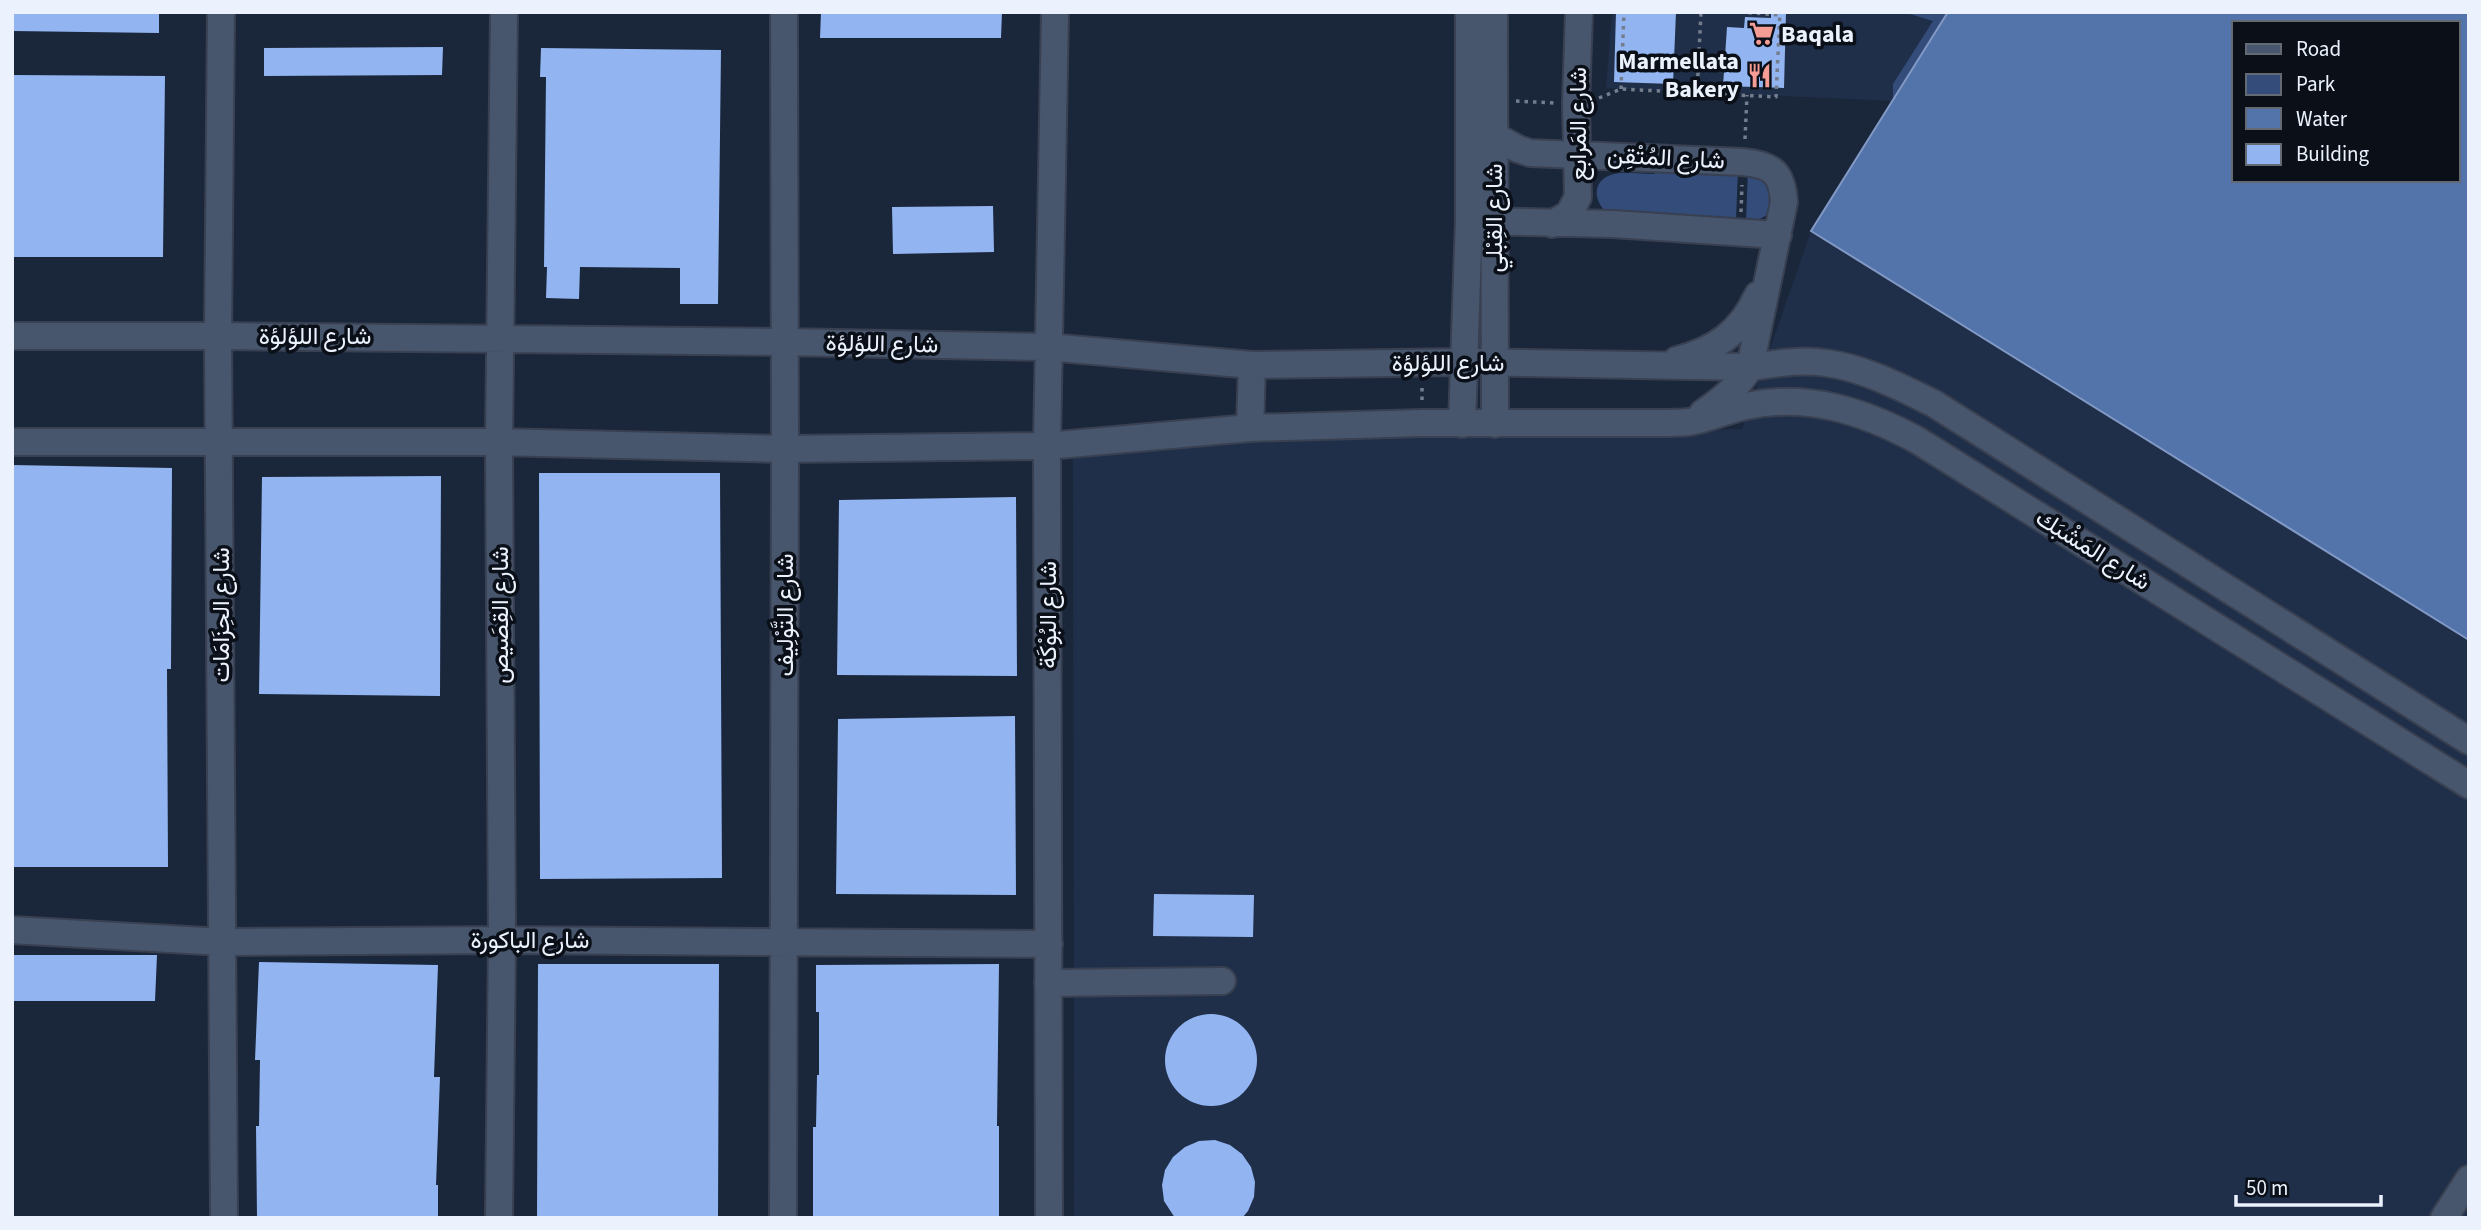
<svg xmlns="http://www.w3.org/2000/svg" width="2481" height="1230" font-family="'Source Sans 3',Vazirmatn,sans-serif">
<rect width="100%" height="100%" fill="#1a263a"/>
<path fill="#202f49" d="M1612 12H1948L1893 101 1606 88Z
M1811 231 2469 640V1218H1074L1073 442 1742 429Z"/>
<path fill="#334c79" d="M1911 12H1948L1893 101V84L1933 21 1910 14Z
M1666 165 1738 169 1736 221 1606 212C1589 195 1596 175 1620 173 1631 172 1643 174 1654 174Z
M1748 169 1766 174 1775 206C1766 217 1760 221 1746 221Z"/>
<path fill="#5373ab" stroke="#8199c4" stroke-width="2" fill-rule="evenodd" d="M1948 12H2469V640L1811 231ZM2234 23H2458V180H2234Z"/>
<path fill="#92b5f2" d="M12 12H159V33L12 31Z
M821 12H1002L1001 38H820Z
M1616 12H1676L1673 84 1614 82Z
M1771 12H1786L1784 88 1723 86 1727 27 1744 28 1745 17 1771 18Z
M443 47 442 75 264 76V48Z
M541 48 721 50 718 304H680V268L580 267 579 299 546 298 547 267H544L546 77H540Z
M12 75 165 76 163 257H12Z
M993 206 994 252 893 254 892 207Z
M12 465 172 468 171 669H167L168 867H12Z
M539 473H720L722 878 540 879Z
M441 476 440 696 259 694 262 477Z
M1016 497 1017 676 837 675 839 500Z
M1015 716 1016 895 836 894 838 719Z
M1154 894 1254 895 1253 937 1153 936Z
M12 955H157L155 1001H12Z
M259 962 438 965 434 1077H440L436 1185H438V1218H257L256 1126H259L260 1060H255Z
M538 964H719L718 1218H537Z
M999 964 997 1126H999V1218H813V1127H816L817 1075H819V1012H816V965Z
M1165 1060a46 46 0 1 1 92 0a46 46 0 1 1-92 0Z
M1215 1140 1230 1145 1242 1154 1251 1167 1255 1182 1254 1197 1248 1211 1242 1218H1175L1164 1201 1162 1185 1165 1170 1173 1157 1185 1147 1199 1141Z"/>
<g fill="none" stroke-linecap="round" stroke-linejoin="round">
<defs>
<path id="minor" d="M221 12 218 336 224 1218
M1494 12 1495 424
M1494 136 1518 149 1530 153 1743 162C1772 165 1782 172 1784 202L1750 367C1738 387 1723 399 1703 413
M1477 221 1613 224 1778 235
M1552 224 1569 214 1578 197 1576 103 1579 12
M12 336H218L785 342 1048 347 1252 365 1463 362 1750 367C1775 364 1801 359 1826 363 1864 368 1900 387 1933 403L2469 741
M1677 360C1716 350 1741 332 1758 295
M1462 424 1469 220V12
M1250 428 1252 365
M12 442H499L785 449 1047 446 1250 428 1422 423H1657C1667 423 1678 423 1689 422 1708 419 1727 410 1746 406 1808 393 1863 411 1917 440L2469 785
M12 930 223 942 502 940 1049 944
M1048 983 1222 981
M499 1218 502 940 499 442 504 12
M783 1218 785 449 784 12
M1049 1218 1047 446 1055 12
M2444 1218 2469 1179"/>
</defs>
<use href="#minor" stroke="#384051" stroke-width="30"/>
<path stroke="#737d8d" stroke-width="3.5" stroke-dasharray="3.5 5" stroke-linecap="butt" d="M1740 12 1779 15
M1621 89 1624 12
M1697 93 1701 12
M1599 98 1621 89 1776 97 1780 12
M1516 101 1554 103
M1745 139 1747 95
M1741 212 1742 185
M1422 400V383"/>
<use href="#minor" stroke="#48566d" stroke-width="26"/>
</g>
<defs>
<symbol id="supermarket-bare" viewBox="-9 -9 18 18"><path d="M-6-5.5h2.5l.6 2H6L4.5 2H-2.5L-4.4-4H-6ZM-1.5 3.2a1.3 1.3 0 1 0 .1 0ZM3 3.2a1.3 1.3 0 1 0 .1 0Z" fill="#f59c94" stroke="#0a0f18" stroke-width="2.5" paint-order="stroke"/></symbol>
<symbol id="restaurant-bare" viewBox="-9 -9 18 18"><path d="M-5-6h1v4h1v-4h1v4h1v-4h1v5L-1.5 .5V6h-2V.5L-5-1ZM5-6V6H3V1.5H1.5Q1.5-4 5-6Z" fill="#f59c94" stroke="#0a0f18" stroke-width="2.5" paint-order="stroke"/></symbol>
</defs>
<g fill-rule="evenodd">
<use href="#supermarket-bare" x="1744" y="16" width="35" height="35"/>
<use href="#restaurant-bare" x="1742" y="58" width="35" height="35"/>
</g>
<g text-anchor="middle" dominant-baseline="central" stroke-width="7" stroke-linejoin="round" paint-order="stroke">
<g font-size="24" font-weight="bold" fill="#ebf2fd" stroke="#0a0f18" text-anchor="start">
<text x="1781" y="34">Baqala</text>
<text x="1739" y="61" text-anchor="end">Marmellata<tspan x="1739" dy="28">Bakery</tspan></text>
</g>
<g font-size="24" fill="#ebf2fd" stroke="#0a0f18">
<text transform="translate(1578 124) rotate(-90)">شارع المَرابع</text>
<text transform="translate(1666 158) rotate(3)">شارع المُتْقِن</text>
<text transform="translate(1494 218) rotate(-90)">شارع القِبْلي</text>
<text x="315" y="336">شارع اللؤلؤة</text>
<text transform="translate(882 344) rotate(1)">شارع اللؤلؤة</text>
<text x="1448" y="363">شارع اللؤلؤة</text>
<text transform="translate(2093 550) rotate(32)">شارع المَشْبَك</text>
<text transform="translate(221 615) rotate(-90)">شارع الحِزَامَات</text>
<text transform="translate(500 615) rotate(-90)">شارع القِصَيص</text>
<text transform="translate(785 615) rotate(-90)">شارع التَّوْلِيف</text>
<text transform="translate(1048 615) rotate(-90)">شارع البُوْكَة</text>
<text x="530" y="940">شارع الباكورة</text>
</g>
</g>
<rect width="2481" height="1230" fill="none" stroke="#ebf2fd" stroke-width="28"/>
<rect x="2232" y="21" width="228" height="161" fill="#0a0f18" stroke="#646a74" stroke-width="2"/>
<rect x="2246" y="44" width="35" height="10" fill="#48566d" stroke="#646a74" stroke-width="2"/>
<text x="2296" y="56" font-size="21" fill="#ebf2fd">Road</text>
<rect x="2246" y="74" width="35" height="21" fill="#334c79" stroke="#646a74" stroke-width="2"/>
<text x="2296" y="91" font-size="21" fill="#ebf2fd">Park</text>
<rect x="2246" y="108" width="35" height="21" fill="#5373ab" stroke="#646a74" stroke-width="2"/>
<text x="2296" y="126" font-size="21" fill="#ebf2fd">Water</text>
<rect x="2246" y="144" width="35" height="21" fill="#92b5f2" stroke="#646a74" stroke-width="2"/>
<text x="2296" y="161" font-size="21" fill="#ebf2fd">Building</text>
<path d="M2236 1195v10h145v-10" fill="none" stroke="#ebf2fd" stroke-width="3.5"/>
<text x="2246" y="1195" font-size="21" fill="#ebf2fd" stroke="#0a0f18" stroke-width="5" paint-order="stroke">50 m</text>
</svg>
